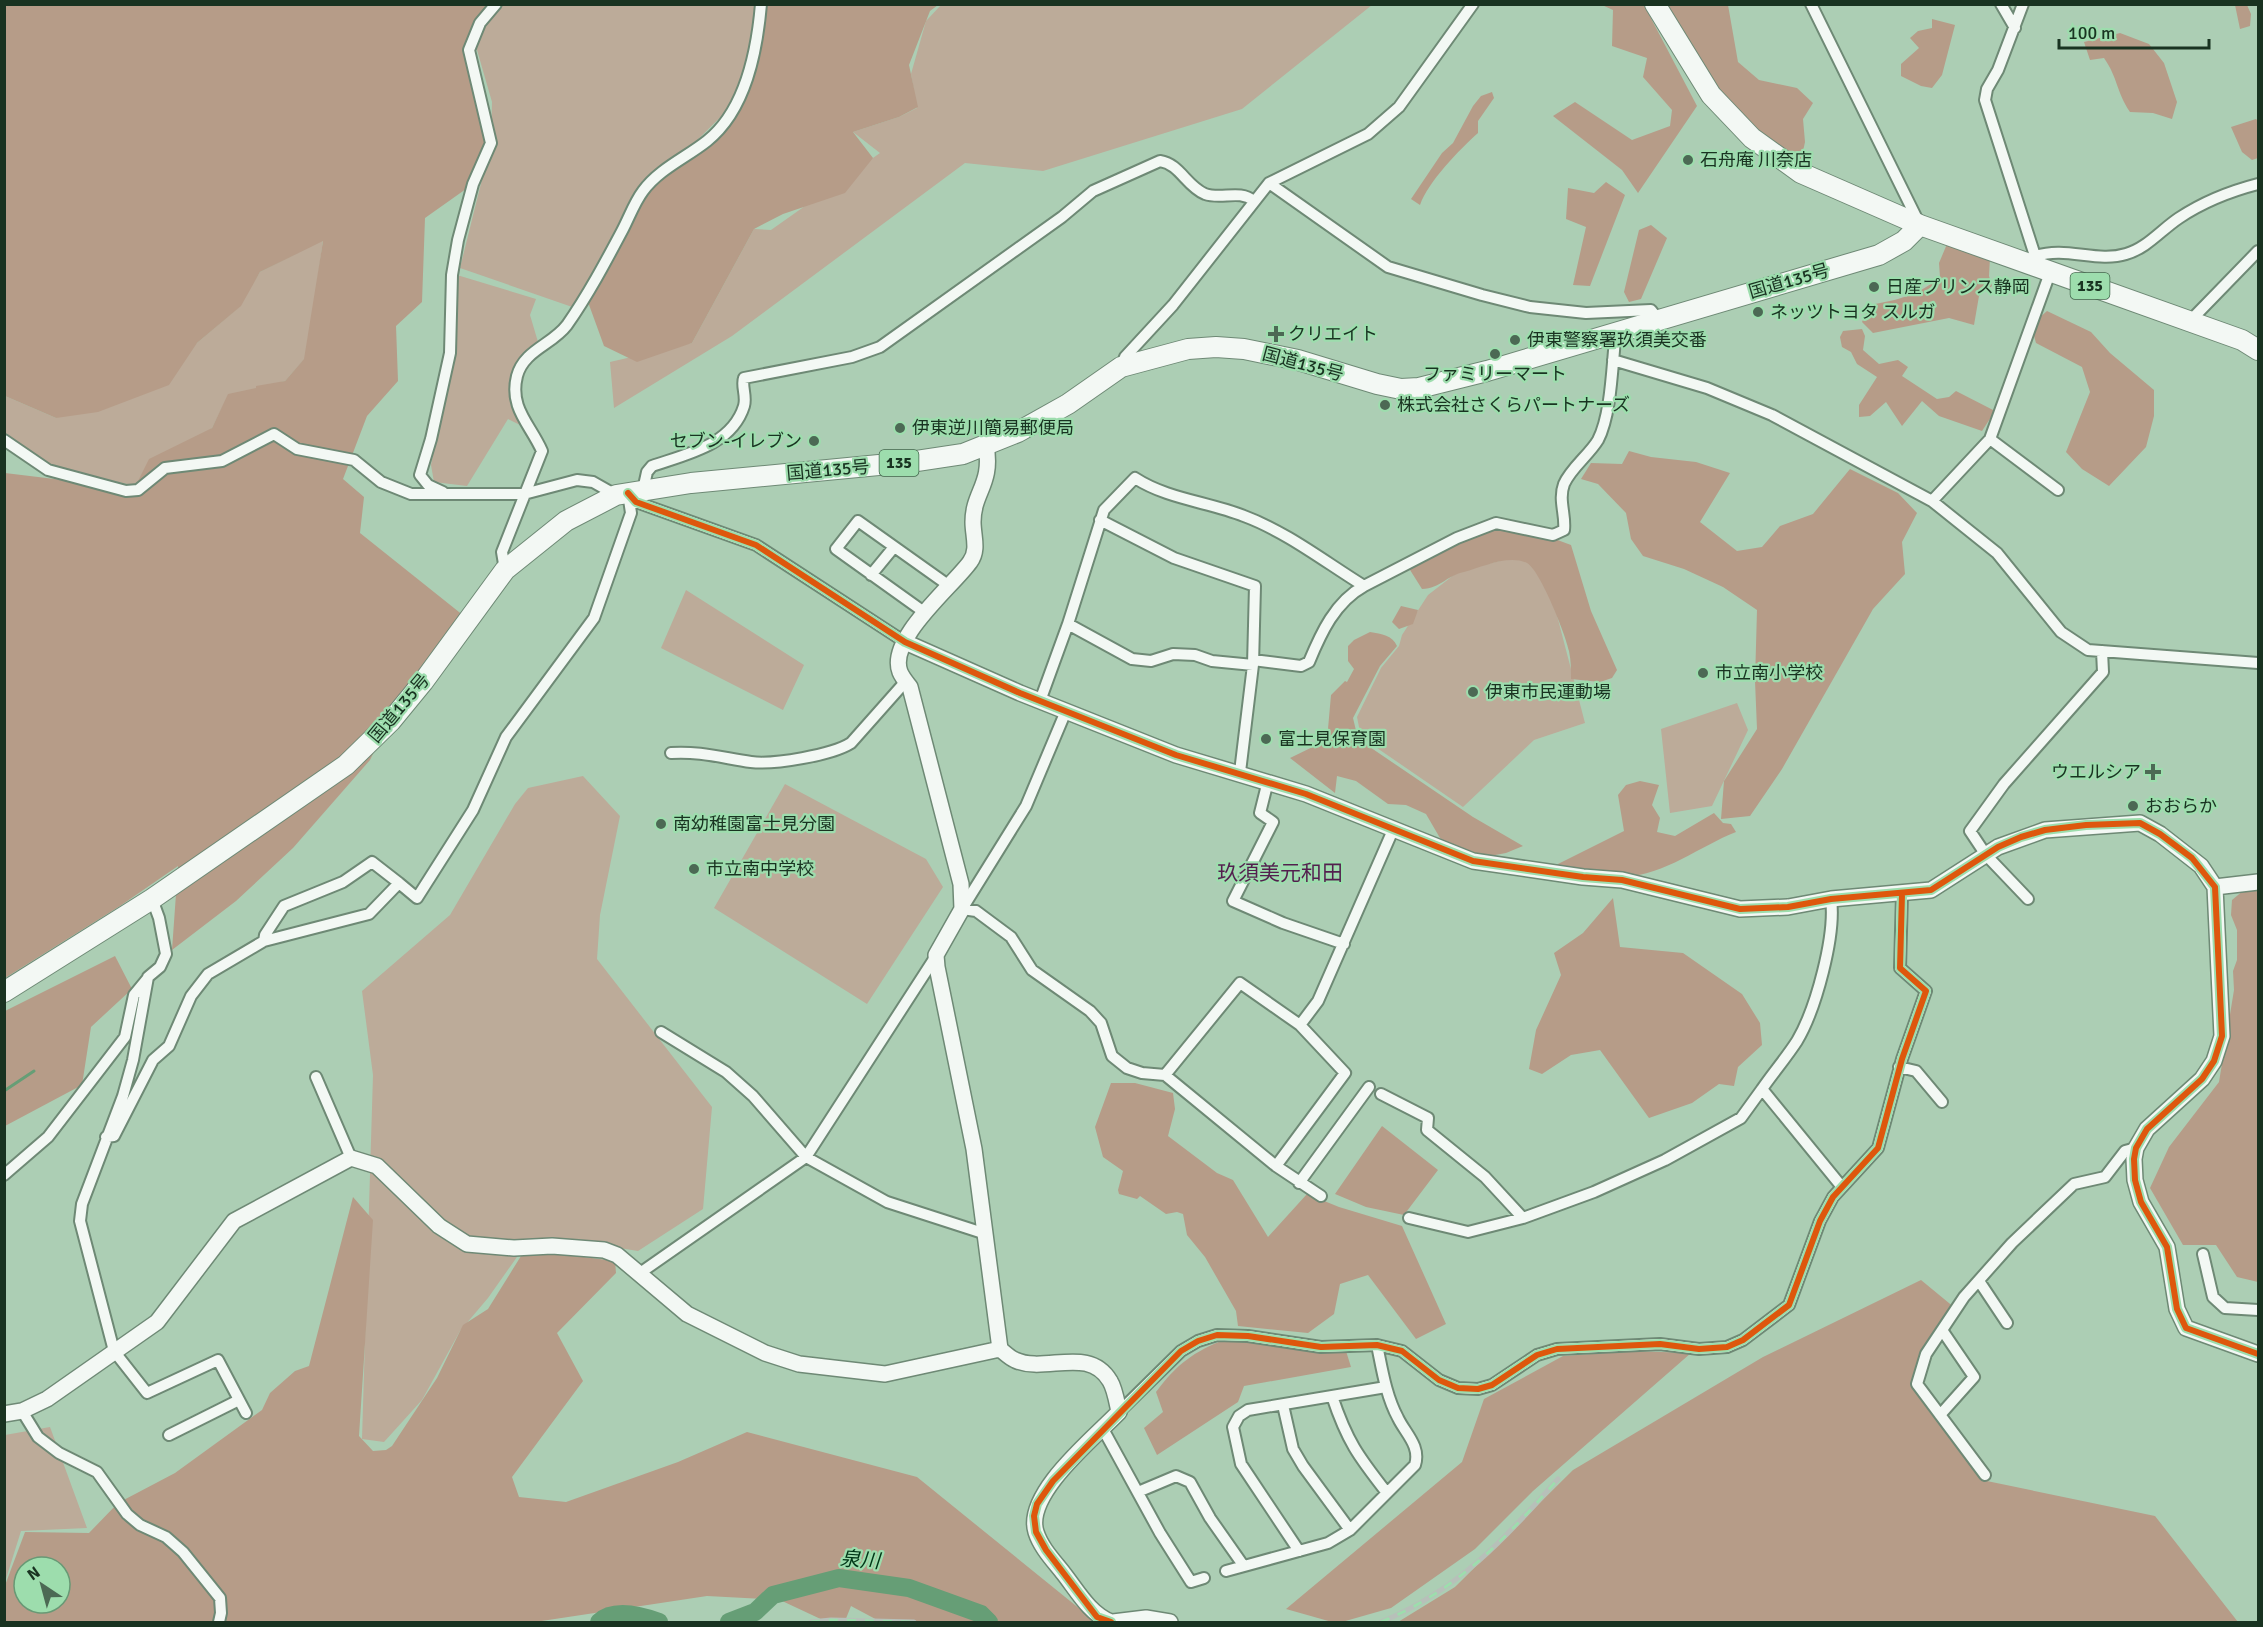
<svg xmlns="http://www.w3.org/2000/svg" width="2263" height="1627" font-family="Signika,'Noto Sans JP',sans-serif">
<rect width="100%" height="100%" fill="#acceb4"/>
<path fill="#bcab99" d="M503 5H775L760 78 671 166 578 309 460 268 491 143 492 102 473 36Z
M941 5H1372L1242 109 1043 171 965 163 732 336 614 408 610 362 692 343 754 229 771 230 880 153 853 132 899 117 917 108 911 74 926 21Z
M323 240 307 356 285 381 227 398 212 428 136 486 55 468 5 440V396L56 418 197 343 238 308 260 272Z
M457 275 536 299 530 315 538 342C519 368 513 395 522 426L508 419 467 486 434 482 431 465 456 334Z
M1520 556 1547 577 1585 723 1534 740 1463 807 1361 737 1357 717 1381 668 1399 646 1402 635 1428 595 1459 571Z
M686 590 804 665 783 710 661 648Z
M1737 703 1748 730 1712 806 1670 813 1661 729Z
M583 776 620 816 600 915 597 959 712 1107 703 1209 638 1251 570 1240 524 1247 488 1298 460 1331 422 1400 384 1442 362 1439 373 1075 362 991 450 915 515 804 528 788Z
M785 784 926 859 943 887 867 1004 714 908Z
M50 1427 87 1528 21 1531 5 1582V1435Z"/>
<path fill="#b69c88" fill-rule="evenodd" d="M5 5H500L469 44 494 137 473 184 425 218 422 302 396 326 398 381 367 416 343 479 364 497 360 533 464 616 402 695 370 760 293 848 236 901 172 950 178 866 120 906 5 978V473L104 485 126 491 136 485 149 459 212 428 228 394 256 388V386L285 381 304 359 323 241 260 272 241 306 197 343 169 385 98 412 56 418 5 396Z
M761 5H938L930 11 909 65 918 107 899 117 853 132 873 158 845 193 783 214 754 229 692 343 637 362 604 346 588 302 652 183 699 153 752 79Z
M1602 5H1644L1697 106 1638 193 1622 170 1553 116 1575 102 1632 140 1670 126 1672 110 1643 77 1647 58 1612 46 1613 10Z
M1658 5H1728L1738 62 1759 80 1797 88 1813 103 1803 119 1805 142 1800 165 1753 134 1692 64Z
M2235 5H2247L2251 14 2250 26 2240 29Z
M1932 19 1955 25 1942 75 1932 88 1921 86 1901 76V64L1919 48 1910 38 1918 31 1932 28Z
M2120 33 2149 44 2164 63 2177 102 2172 119 2153 113 2130 112C2116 91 2118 78 2104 58L2090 60 2084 42Z
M1492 92 1494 98 1478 121V133C1459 150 1428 182 1420 205L1411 199 1442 153 1453 143 1473 106 1481 96Z
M2256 119 2258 121V158L2252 160 2242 152 2231 127Z
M1606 182 1625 195 1590 286 1573 285 1586 227 1566 219 1568 188 1594 193Z
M1651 225 1667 238 1641 299 1629 302 1624 292 1639 230Z
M1947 244 1990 257 1989 276 1992 286 1979 296 1974 325 1949 318 1873 333 1862 322 1870 305C1898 300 1919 295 1940 277L1939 263Z
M2047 311 2091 332 2110 353 2154 390V416L2146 447 2109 486 2082 469 2066 452 2090 392 2082 367 2036 343 2031 325Z
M1862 329 1865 336 1863 350 1879 364 1898 360 1908 367 1902 376 1937 399 1949 397 1956 391 1995 411 1982 431 1939 416 1922 401 1902 426 1886 402 1870 416 1859 417V405L1877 377 1857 364 1851 352 1842 347 1840 337 1843 331Z
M1629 451 1651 457 1696 462 1730 473 1700 522 1737 551 1762 547 1780 526 1813 514 1850 469 1898 493 1917 513 1902 542 1905 574 1873 609 1782 769 1750 816 1721 819 1724 781 1757 729 1755 681 1757 610 1723 587 1684 569 1643 556 1631 539 1626 513 1598 484 1581 479 1591 463 1622 464Z
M1525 528 1571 545 1591 611 1617 670 1612 678 1600 682 1571 679C1571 670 1571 660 1569 651 1566 635 1540 570 1527 563 1509 554 1482 567 1464 572 1446 576 1441 588 1422 589L1405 562 1473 531Z
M1401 606 1418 610 1413 624 1399 629 1392 622Z
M1370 632C1382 634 1392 635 1397 646L1380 666 1353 718 1358 739 1473 817 1523 846 1506 853 1474 859 1440 838 1426 814 1406 805 1388 804 1356 781 1337 776 1335 793 1290 758 1327 740 1331 695 1345 681 1347 682 1354 669 1348 661V646L1354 640Z
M1640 781 1659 785 1652 805 1660 818 1657 832 1675 836 1714 813 1723 823 1731 824 1736 832C1700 846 1665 875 1624 877 1602 878 1576 870 1554 866L1624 831 1618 795 1626 785Z
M2244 890H2258V1282L2237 1277 2216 1245H2183L2150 1188 2169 1147 2219 1082 2234 990 2233 971 2237 960V930L2231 915 2232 900Z
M1613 898 1620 947 1683 953 1742 994 1760 1023 1762 1045 1738 1067 1734 1086 1719 1084 1692 1103 1649 1118 1600 1050 1571 1055 1542 1074 1529 1069 1536 1030 1561 975 1554 953 1583 933Z
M115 956 132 989 91 1027 82 1085 5 1126V1011Z
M1111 1083H1135L1173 1093 1175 1109 1168 1136 1217 1173 1233 1180 1268 1237 1307 1194 1339 1207 1402 1226 1446 1324 1416 1339 1368 1275 1340 1284 1334 1314 1308 1333 1238 1326 1236 1311 1205 1257 1187 1235 1183 1214 1177 1212 1166 1214 1140 1196 1137 1199 1119 1194 1118 1190 1123 1171 1103 1157 1095 1127Z
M1382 1126 1438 1170 1404 1215 1366 1207 1335 1194Z
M353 1197 373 1220 359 1436 373 1451 386 1450 392 1446 437 1378 463 1325 488 1309 521 1256 560 1254 615 1261 616 1273 557 1333 583 1381 512 1477 519 1497 566 1502 678 1462 747 1432 917 1477 1096 1622H881L851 1606 845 1621 827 1622 780 1600 707 1596 535 1622H5L4 1588 25 1532 89 1533 118 1503 175 1473 262 1410 270 1393 295 1371 309 1366ZM24 1567H60V1603H24Z
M1921 1280 1955 1308 1913 1385 1982 1480 2155 1516 2238 1622H1398L1455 1587 1573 1470 1763 1357Z
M1226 1339 1321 1352 1346 1351 1351 1367 1244 1386 1238 1402 1157 1455 1144 1428 1163 1412 1156 1392C1177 1364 1193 1352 1226 1339Z
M1632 1351 1691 1353 1533 1491 1475 1549 1391 1608 1342 1622H1332L1286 1609 1462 1462 1484 1399 1563 1356Z"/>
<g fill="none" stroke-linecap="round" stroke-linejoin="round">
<path stroke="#669e76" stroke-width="3" d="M4 1091 34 1071"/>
<path stroke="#669e76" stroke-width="18" d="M599 1622C614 1608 643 1616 659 1622
M729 1622 755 1612 773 1595 839 1578 909 1588 981 1614 989 1622"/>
<defs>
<path id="street" d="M1811 4 1920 225
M2001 4 2015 28
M2023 4 1998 70 1987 89 1985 100 2038 265
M1269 183 1388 267 1482 295 1530 307 1586 313 1651 310 1658 319
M2036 256C2066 246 2097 263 2126 254 2147 248 2161 230 2179 218 2203 202 2231 191 2258 184
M2190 321 2258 251
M1613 360 1707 388 1772 415 1932 501 1997 553 2061 632 2088 650 2258 663
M1121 367 1125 357 1173 305 1269 183 1368 134 1399 107 1473 4
M1990 439 2058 490
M4 440 48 470 126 491 138 490 165 468 222 461 274 434 297 449 354 460 381 482 411 494H524L577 480 593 482 616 495
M643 490 647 472 652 466C687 454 732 445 744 406 747 396 741 386 744 378L852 357 880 347 1062 217 1093 191 1160 161C1180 164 1186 186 1205 194 1222 200 1239 189 1254 201
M443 492 428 485 420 475 431 439 450 353 452 275 458 240 473 184 491 143 469 50 480 23 496 4
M628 493 636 502 756 545 905 642
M1932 501 1990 439 2051 270
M1100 520 1174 558 1255 586 1253 665 1240 772
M505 570 502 552 542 451C530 424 509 408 517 376 524 350 552 345 567 325 588 295 605 263 622 231 629 218 634 203 643 191 659 169 687 157 707 141 746 110 757 51 761 4
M871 575 894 547
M924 612 836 549 858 521 948 585
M1068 624 1104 510 1135 478C1167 499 1209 502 1244 516 1287 532 1325 562 1364 586L1457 538 1496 523 1553 535 1564 530C1566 515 1558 500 1564 484 1571 468 1589 455 1598 440 1611 415 1612 368 1615 340L1613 333
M1253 660 1301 666 1309 662C1321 633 1335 602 1364 586
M1040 701 1068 624 1132 659 1151 661 1173 654 1195 655 1212 661 1253 665
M1066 711 1026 806 962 909 976 911 1011 937 1032 970 1090 1011 1101 1023 1112 1056 1127 1068 1142 1073 1165 1075 1276 1166 1321 1196
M671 753C699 751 723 758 751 762 774 765 832 755 851 743L906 681
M1268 781 1260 813 1273 822 1233 901 1283 923 1344 944
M152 899 159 918 166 954 160 967 148 977 133 1060 123 1096 82 1204 80 1221 114 1351 147 1393 218 1360 246 1413
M1831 899C1836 935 1816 1009 1797 1041 1786 1058 1773 1073 1762 1089L1842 1187
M2028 899 1986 855 1970 831 2004 784 2103 672 2102 651
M264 941 265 935 284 906 343 882 372 862 399 883
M1300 1025 1318 1001 1393 830
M661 1032 726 1072 753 1096 806 1157 887 1202 986 1234
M1899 1067 1916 1071 1942 1102
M1165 1075 1240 983 1300 1025 1345 1073 1276 1166
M316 1077 351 1158
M1381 1094 1428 1118 1427 1130 1485 1177 1523 1218
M106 1137 114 1136 153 1060 169 1046 191 996 208 974 264 941 369 914 399 883 417 898 473 810 506 737 594 618 631 513 628 493
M4 1175 48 1137 125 1037 134 995 148 978
M1299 1183 1369 1087
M1409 1218 1468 1232 1523 1218 1594 1192 1665 1160 1741 1118 1762 1089
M2203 1254 2213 1297 2225 1308 2258 1310
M640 1273 806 1157 936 956
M1979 1281 2007 1323
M1332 1396C1347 1441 1358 1456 1387 1493
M1283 1405 1293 1449 1303 1466 1350 1530
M22 1411 38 1437 59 1453 97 1472 127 1514 140 1525 166 1537 183 1552 220 1598 221 1613 219 1622
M1119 1412 1181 1351 1198 1341 1217 1335 1248 1336 1321 1347 1377 1345 1402 1351 1439 1380 1458 1388 1478 1389 1492 1385 1537 1355 1557 1349 1660 1344 1699 1349 1727 1347 1743 1340 1789 1305 1820 1221 1833 1197 1878 1148 1902 1059 1926 991 1900 968 1902 894
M1940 1415 1974 1377 1942 1330
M1103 1429 1160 1533 1191 1582 1204 1578
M169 1435 239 1400
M1985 1475 1917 1384 1926 1354 1964 1297 2012 1243 2074 1184 2105 1177 2125 1151 2136 1148
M1138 1492 1176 1476 1190 1482 1210 1518 1243 1565
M1299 1551 1241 1464 1233 1427 1239 1416 1248 1410 1386 1387
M1226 1571 1328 1543 1350 1530 1415 1465C1421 1446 1405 1433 1398 1418 1386 1396 1382 1369 1377 1345"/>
<path id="secondary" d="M986 446C993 484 973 492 973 522 973 536 979 550 970 562 953 586 887 639 900 672 902 677 907 683 910 687L961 884 962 909 936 955 937 967 974 1149 1000 1349C1005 1353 1010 1358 1015 1360 1045 1374 1089 1345 1110 1381 1115 1389 1117 1403 1119 1412 1094 1438 1024 1494 1036 1532 1041 1548 1054 1561 1064 1574 1078 1592 1090 1614 1111 1622
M905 642 1020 693 1176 755 1306 794 1473 861 1583 877 1622 880 1740 909 1788 907 1831 899 1931 890 1998 847 2045 830 2140 823 2160 834 2201 866 2215 887 2222 1036 2214 1061 2202 1079 2147 1129 2136 1148 2134 1159 2135 1180 2141 1202 2167 1247 2177 1309 2186 1328 2258 1354
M2215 887 2258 882
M4 1414 22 1411 47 1399 157 1322 234 1221 351 1158 377 1166 439 1226 467 1244 514 1248 552 1246 604 1250 617 1255 687 1314 765 1353 799 1364 885 1374 1000 1349
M1113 1622 1146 1618 1170 1622"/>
<path id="highway" d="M1655 4 1711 95 1752 138 1801 173 1920 225 2242 340 2258 350
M4 992 152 899 346 765 391 721 423 682 505 570 566 521 616 495 691 483 910 462 963 454 1018 432 1068 404 1121 367 1188 349 1216 347 1244 349 1298 360 1377 384 1401 389 1419 388 1487 371 1879 255 1904 241 1920 225"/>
</defs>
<use href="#street" stroke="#6e8975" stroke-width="14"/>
<use href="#secondary" stroke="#6e8975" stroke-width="18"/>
<use href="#highway" stroke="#6e8975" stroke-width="22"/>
<use href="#street" stroke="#f3f8f4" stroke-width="10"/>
<use href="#secondary" stroke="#f3f8f4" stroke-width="15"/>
<use href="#highway" stroke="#f3f8f4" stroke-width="20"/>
<defs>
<path id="rail" d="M811 1622 831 1620 914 1622
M1381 1622C1457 1591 1505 1539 1558 1479"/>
</defs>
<use href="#rail" stroke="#b7c0b9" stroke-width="5"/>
<use href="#rail" stroke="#9dddad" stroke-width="3" stroke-dasharray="9" stroke-linecap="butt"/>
<defs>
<path id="cycleway" d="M628 493 636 502 756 545 905 642 1020 693 1176 755 1306 794 1473 861 1583 877 1622 880 1740 909 1788 907 1831 899 1931 890 1998 847 2021 837 2045 830 2086 825 2140 823 2160 834 2192 858 2215 887 2222 1036 2214 1061 2202 1079 2147 1129 2136 1148 2134 1159 2135 1180 2141 1202 2167 1247 2177 1309 2186 1328 2258 1354
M1111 1622 1097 1617 1046 1550 1036 1532 1034 1516 1037 1504 1053 1481 1181 1351 1198 1341 1217 1335 1248 1336 1321 1347 1377 1345 1402 1351 1439 1380 1458 1388 1478 1389 1492 1385 1537 1355 1557 1349 1660 1344 1699 1349 1727 1347 1743 1340 1789 1305 1820 1221 1833 1197 1878 1148 1902 1059 1926 991 1900 968 1902 894"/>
</defs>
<use href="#cycleway" stroke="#9dddad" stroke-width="10"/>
<use href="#cycleway" stroke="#de570d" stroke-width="6"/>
</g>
<g fill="#4c6954" stroke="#9dddad" stroke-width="2">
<circle cx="1688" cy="160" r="6"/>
<circle cx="1874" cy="287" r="6"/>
<circle cx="1758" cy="312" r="6"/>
<path d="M1273 325h6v6h6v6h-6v6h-6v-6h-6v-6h6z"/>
<circle cx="1515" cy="340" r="6"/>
<circle cx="1495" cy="354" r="6"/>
<circle cx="1385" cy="405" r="6"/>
<circle cx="900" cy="428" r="6"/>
<circle cx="814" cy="441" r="6"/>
<circle cx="1703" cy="673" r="6"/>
<circle cx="1473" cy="692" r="6"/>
<circle cx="1266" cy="739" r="6"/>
<path d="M2150 763h6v6h6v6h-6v6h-6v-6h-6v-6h6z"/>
<circle cx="2133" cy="806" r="6"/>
<circle cx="661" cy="824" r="6"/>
<circle cx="694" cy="869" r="6"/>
</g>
<g text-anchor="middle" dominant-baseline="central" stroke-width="4.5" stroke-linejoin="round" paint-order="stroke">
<g fill="#9dddad" stroke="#41664b" stroke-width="1.5">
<rect x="2070.5" y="273" width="39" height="26" rx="4.5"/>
<rect x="879.5" y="450" width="39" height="26" rx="4.5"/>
</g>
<g font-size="16" font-weight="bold" fill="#193321">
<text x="2090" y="286">135</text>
<text x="899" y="463">135</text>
</g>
<g font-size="18" fill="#193321" stroke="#9dddad" text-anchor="start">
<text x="1700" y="160">石舟庵 川奈店</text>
<text x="1886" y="287">日産プリンス静岡</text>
<text x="1770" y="312">ネッツトヨタ スルガ</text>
<text x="1288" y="334">クリエイト</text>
<text x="1527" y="340">伊東警察署玖須美交番</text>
<text x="1495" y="374" text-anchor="middle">ファミリーマート</text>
<text x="1397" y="405">株式会社さくらパートナーズ</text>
<text x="912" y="428">伊東逆川簡易郵便局</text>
<text x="802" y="441" text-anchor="end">セブン-イレブン</text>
<text x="1715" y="673">市立南小学校</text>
<text x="1485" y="692">伊東市民運動場</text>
<text x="1278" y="739">富士見保育園</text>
<text x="2141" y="772" text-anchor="end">ウエルシア</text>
<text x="2145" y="806">おおらか</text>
<text x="673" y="824">南幼稚園富士見分園</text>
<text x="706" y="869">市立南中学校</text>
</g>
<g font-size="18" fill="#193321" stroke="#9dddad">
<text transform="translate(1789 281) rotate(-16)">国道135号</text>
<text transform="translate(1303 364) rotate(15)">国道135号</text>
<text transform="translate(828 470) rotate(-5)">国道135号</text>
<text transform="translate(399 708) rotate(-50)">国道135号</text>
</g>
<g font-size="20" font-style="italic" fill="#013717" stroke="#9dddad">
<text transform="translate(860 1560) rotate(4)">泉川</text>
</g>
<g font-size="21" fill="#531f4e" stroke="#9dddad">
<text x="1280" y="873">玖須美元和田</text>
</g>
</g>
<rect width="2263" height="1627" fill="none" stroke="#193321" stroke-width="12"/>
<g transform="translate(42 1585) rotate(324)"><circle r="28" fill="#9dddad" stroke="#689975" stroke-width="1.5"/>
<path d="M0-4.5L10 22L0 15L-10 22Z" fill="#4c6954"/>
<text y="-9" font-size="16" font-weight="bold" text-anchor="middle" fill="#193321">N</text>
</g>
<path d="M2059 39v9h150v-9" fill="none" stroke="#193321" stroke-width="3"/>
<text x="2068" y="39" font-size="18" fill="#193321" stroke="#9dddad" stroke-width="4.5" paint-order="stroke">100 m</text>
</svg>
